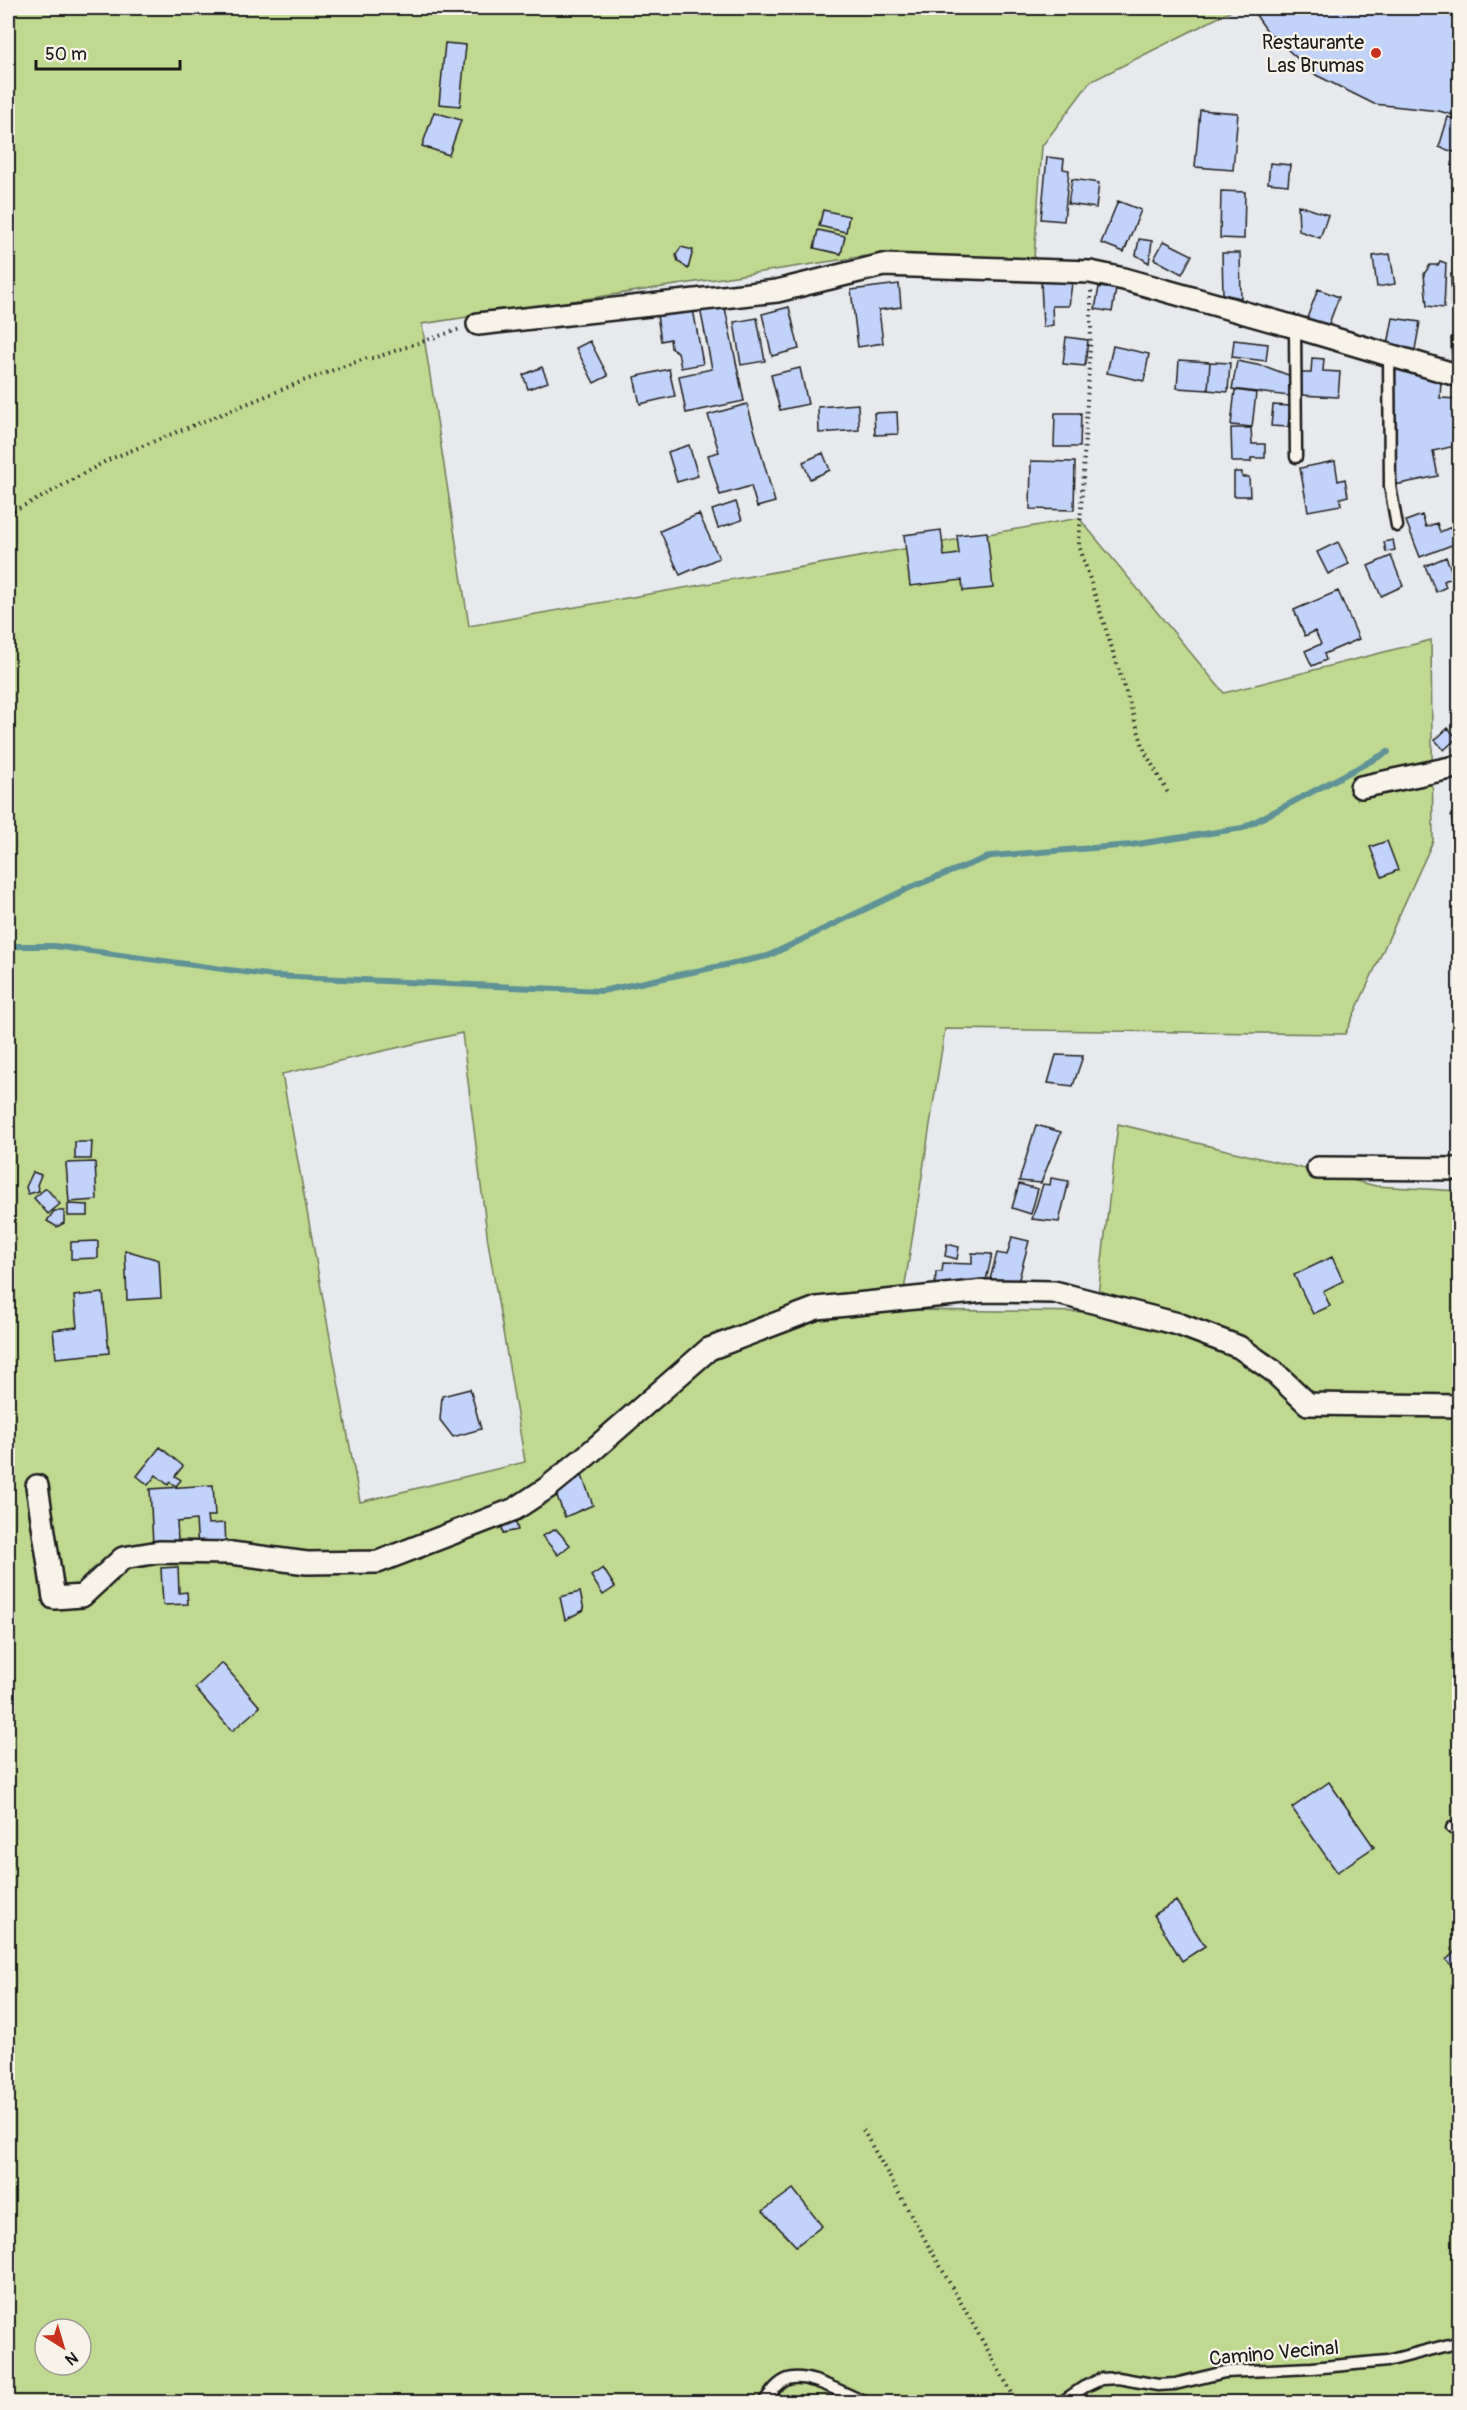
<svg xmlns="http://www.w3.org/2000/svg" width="1467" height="2410" font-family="Pangolin,sans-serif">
<rect width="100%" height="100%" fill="#e7e9ed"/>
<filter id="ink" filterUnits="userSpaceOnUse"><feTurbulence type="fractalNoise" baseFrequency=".0167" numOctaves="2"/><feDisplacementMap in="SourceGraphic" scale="12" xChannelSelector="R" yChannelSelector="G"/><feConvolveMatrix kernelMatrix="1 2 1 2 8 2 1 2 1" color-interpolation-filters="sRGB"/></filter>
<g filter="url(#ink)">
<path fill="#bfd990" stroke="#6e7a56" stroke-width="1.5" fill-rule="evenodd" d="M8 8H1237L1090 82 1042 146 1034 259 865 256 422 324 469 626 1079 518 1224 693 1431 640 1433 841 1345 1034 945 1029 901 1310 1096 1312 1118 1124 1376 1186 1459 1191V2402H8ZM462 1033 488 1242 525 1462 360 1502 282 1074ZM45 2329H81V2365H45Z"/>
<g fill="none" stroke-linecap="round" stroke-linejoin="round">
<path stroke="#609296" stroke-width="6" d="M8 946H54L274 976 602 991 768 956 909 888 991 856 1131 845 1243 828 1388 752"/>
</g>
<path fill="#c2d3f9" stroke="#1c1c1c" stroke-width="1.5" d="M1251 8H1460V117L1439 111 1374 104 1316 75 1267 31Z
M445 43 466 45 460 106 439 104Z
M1200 110 1238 113 1233 170 1195 167Z
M434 112 461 120 449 155 422 146Z
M1448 117 1460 121V154L1439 147Z
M1047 157 1064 159 1063 169 1069 170 1064 221 1041 219Z
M1270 163 1290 165 1288 185 1268 183Z
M1072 179 1099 183 1096 208 1068 204Z
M1221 191 1245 192 1244 239 1220 238Z
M1118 201 1141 210 1124 252 1101 243Z
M1298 205 1328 215 1320 238 1299 231Z
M823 210 849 216 846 232 819 226Z
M818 230 845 236 841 254 814 248Z
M1139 239 1152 241 1149 263 1136 255Z
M1164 241 1192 255 1182 274 1154 259Z
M681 247 693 250 688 269 678 261 676 255Z
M1222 253H1240L1241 298 1223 294Z
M1390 254 1395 284 1377 287 1373 256Z
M1440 261 1446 263 1444 308 1427 306 1424 274 1430 265H1438Z
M1460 273V302L1451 303V274Z
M1041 281 1072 283 1069 306H1052L1053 325 1043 327Z
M899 284 901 307 879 310 883 343 858 347 851 290Z
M1099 287 1116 289 1112 312 1095 309Z
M1318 289 1339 297 1328 326 1307 318Z
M724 303 744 401 686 413 679 376 712 369 700 308Z
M789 307 799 349 772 356 762 314Z
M693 309 703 364 681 368 678 352 671 348 670 339 661 341 657 315Z
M757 318 765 361 741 365 734 322Z
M1393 318 1420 322 1414 355 1387 350Z
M1066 337 1088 340 1085 366 1063 364Z
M1451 338H1460V365H1452Z
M1234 340 1268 344 1266 361 1232 357Z
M590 341 608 376 594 383 576 348Z
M1113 346 1149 354 1144 381 1107 373Z
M1312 358 1324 359 1323 371 1340 372 1338 397 1300 395 1301 373H1311Z
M1179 360 1210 362 1208 390 1177 388Z
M1237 361 1267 367 1291 376 1289 396 1232 389Z
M1393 361 1434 374 1433 380 1441 381 1440 398 1460 399V434H1454L1455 446 1433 451 1438 476 1395 485Z
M1210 362 1230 363 1228 392 1208 390Z
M542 367 548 382 528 389 523 375Z
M800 368 808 404 780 410 771 375Z
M669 369 675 396 640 404 634 377Z
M1235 390 1256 393 1252 427 1231 425Z
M747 404 775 502 757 507 751 486 720 495 708 455 719 452 708 415Z
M858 404 859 430 819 433 818 407Z
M1273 405 1290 406 1288 427 1271 426Z
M897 412 898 434 875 435 874 413Z
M1055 413H1081L1080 447H1054Z
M1231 428H1251L1252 444H1265V458H1251V462H1232Z
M689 445 698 476 677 482 668 452Z
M823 453 830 470 810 479 803 462Z
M1031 461 1075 462 1074 510 1030 509Z
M1335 461 1338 481 1345 479 1348 496 1340 498 1341 505 1308 511 1300 468Z
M1234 472H1242V477H1249L1250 496H1234Z
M736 502 742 520 718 528 712 510Z
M699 514 719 558 680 575 660 531Z
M1422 515 1426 527 1437 523 1440 532 1451 527 1457 543 1420 557 1406 521Z
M941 530 944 556 959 554 957 535 987 532 993 588 963 591 962 580 910 586 904 535Z
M1393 540 1395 550 1386 552 1384 542Z
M1338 542 1349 564 1328 574 1317 552Z
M1391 556 1403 586 1381 596 1368 566Z
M1446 557 1454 577 1444 581 1446 587 1436 592 1425 566Z
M1338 591 1359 639 1324 654 1326 660 1312 666 1305 651 1321 644 1315 631 1305 636 1294 610Z
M1448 728 1457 738 1444 750 1435 740Z
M1460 812V838L1455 839 1451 814Z
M1387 841 1398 870 1382 877 1370 847Z
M1056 1055 1083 1056 1073 1086 1048 1083Z
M1036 1125 1061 1132 1041 1183 1019 1181Z
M75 1142H92L91 1159H75Z
M95 1162 97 1200 69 1202 66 1163Z
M33 1172 41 1175 37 1185 39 1191 28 1194 26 1187Z
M1051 1178 1069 1181 1059 1222 1032 1219 1043 1184 1050 1185Z
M1019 1184 1038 1189 1031 1214 1012 1208Z
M46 1188 60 1204 48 1214 34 1198Z
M68 1204 88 1205V1216H68Z
M54 1211H64V1223L57 1227 47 1221Z
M1012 1237 1029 1241 1016 1290 989 1283 997 1253 1007 1255Z
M98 1241V1258L71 1259V1242Z
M947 1244 959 1247 957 1259 945 1256Z
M125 1250 159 1260 161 1298 127 1300Z
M972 1253 992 1254 985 1285 935 1287 936 1272H942L943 1263 972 1264Z
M1332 1257 1343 1281 1323 1291 1330 1306 1313 1314 1294 1275Z
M103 1293 109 1353 56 1358 53 1330 77 1327 74 1296Z
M470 1389 481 1429 453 1437 440 1420 442 1396Z
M160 1447 183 1466 175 1476 181 1480 176 1486 170 1482 168 1485 156 1475 148 1485 137 1476Z
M578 1465 593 1505 565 1517 553 1486Z
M213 1485 215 1516H207L208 1524 225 1523 226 1547 198 1549 196 1520 177 1522 178 1542 153 1544 150 1489Z
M513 1511 518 1530 503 1533 500 1516Z
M556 1529 570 1545 558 1555 542 1536Z
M178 1567 179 1593 187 1592 188 1604 163 1605 161 1568Z
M603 1568 615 1587 603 1595 591 1576Z
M580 1592 584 1610 565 1620 560 1597Z
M222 1663 260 1707 232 1731 195 1688Z
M1329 1782 1374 1847 1337 1872 1292 1808Z
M1176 1901 1205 1946 1182 1961 1154 1915Z
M1460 1947V1973L1446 1960Z
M793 2189 822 2226 796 2246 763 2211Z"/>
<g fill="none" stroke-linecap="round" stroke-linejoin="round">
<defs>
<path id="lane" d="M1295 327 1296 457
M1389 355 1390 486 1397 526
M1452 1828H1460
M764 2402C770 2394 777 2383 788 2379 808 2372 846 2395 865 2402
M1062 2402 1084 2387 1101 2379 1118 2378 1158 2385 1175 2384 1225 2372 1312 2368 1387 2361 1460 2342"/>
<path id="street" d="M478 324 777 291 883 265 1090 272 1124 279 1295 327 1460 376
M1361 787 1460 766
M1318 1168 1460 1169
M37 1486 54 1598 82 1596 123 1558 159 1552 231 1553 307 1563 378 1562 515 1509 547 1488 585 1457 709 1349 817 1308 984 1291 1054 1292 1178 1324 1239 1347 1273 1371 1308 1404 1460 1406"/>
</defs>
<use href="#lane" stroke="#1c1c1c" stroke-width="15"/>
<use href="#street" stroke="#1c1c1c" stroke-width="26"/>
<path stroke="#1c1c1c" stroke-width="4" stroke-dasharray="1.5 4.5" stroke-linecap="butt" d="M1091 291V330L1079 545 1145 752 1169 795
M8 513 40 498 108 460 303 381 367 358H374L460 329
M863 2130 1017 2402"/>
<use href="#lane" stroke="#f7f3e8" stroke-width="10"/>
<use href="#street" stroke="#f7f3e8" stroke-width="21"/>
</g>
</g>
<circle fill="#c8321e" stroke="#f7f3e8" stroke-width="2" cx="1376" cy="53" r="6"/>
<g text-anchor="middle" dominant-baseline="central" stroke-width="4.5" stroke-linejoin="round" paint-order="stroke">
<g font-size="20" fill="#1c1c1c" stroke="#f7f3e8" text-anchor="end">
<text x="1364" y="42">Restaurante<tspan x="1364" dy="23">Las Brumas</tspan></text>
</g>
<g font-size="20" fill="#1c1c1c" stroke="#f7f3e8">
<text transform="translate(1274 2353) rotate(-5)">Camino Vecinal</text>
</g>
</g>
<rect width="1467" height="2410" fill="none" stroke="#f7f3e8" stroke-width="30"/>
<rect x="15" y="15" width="1437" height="2380" fill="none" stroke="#1c1c1c" stroke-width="2" filter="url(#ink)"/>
<g transform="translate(63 2347) rotate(143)"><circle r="28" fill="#f7f3e8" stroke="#9f9d96" stroke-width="1.5"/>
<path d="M0-4.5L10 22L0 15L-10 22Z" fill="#c8321e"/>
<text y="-9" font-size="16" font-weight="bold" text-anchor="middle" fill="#1c1c1c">N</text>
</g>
<path d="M36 60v9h144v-9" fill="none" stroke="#1c1c1c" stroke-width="3"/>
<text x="45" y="60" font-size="18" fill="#1c1c1c" stroke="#f7f3e8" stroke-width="4.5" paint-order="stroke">50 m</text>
</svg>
